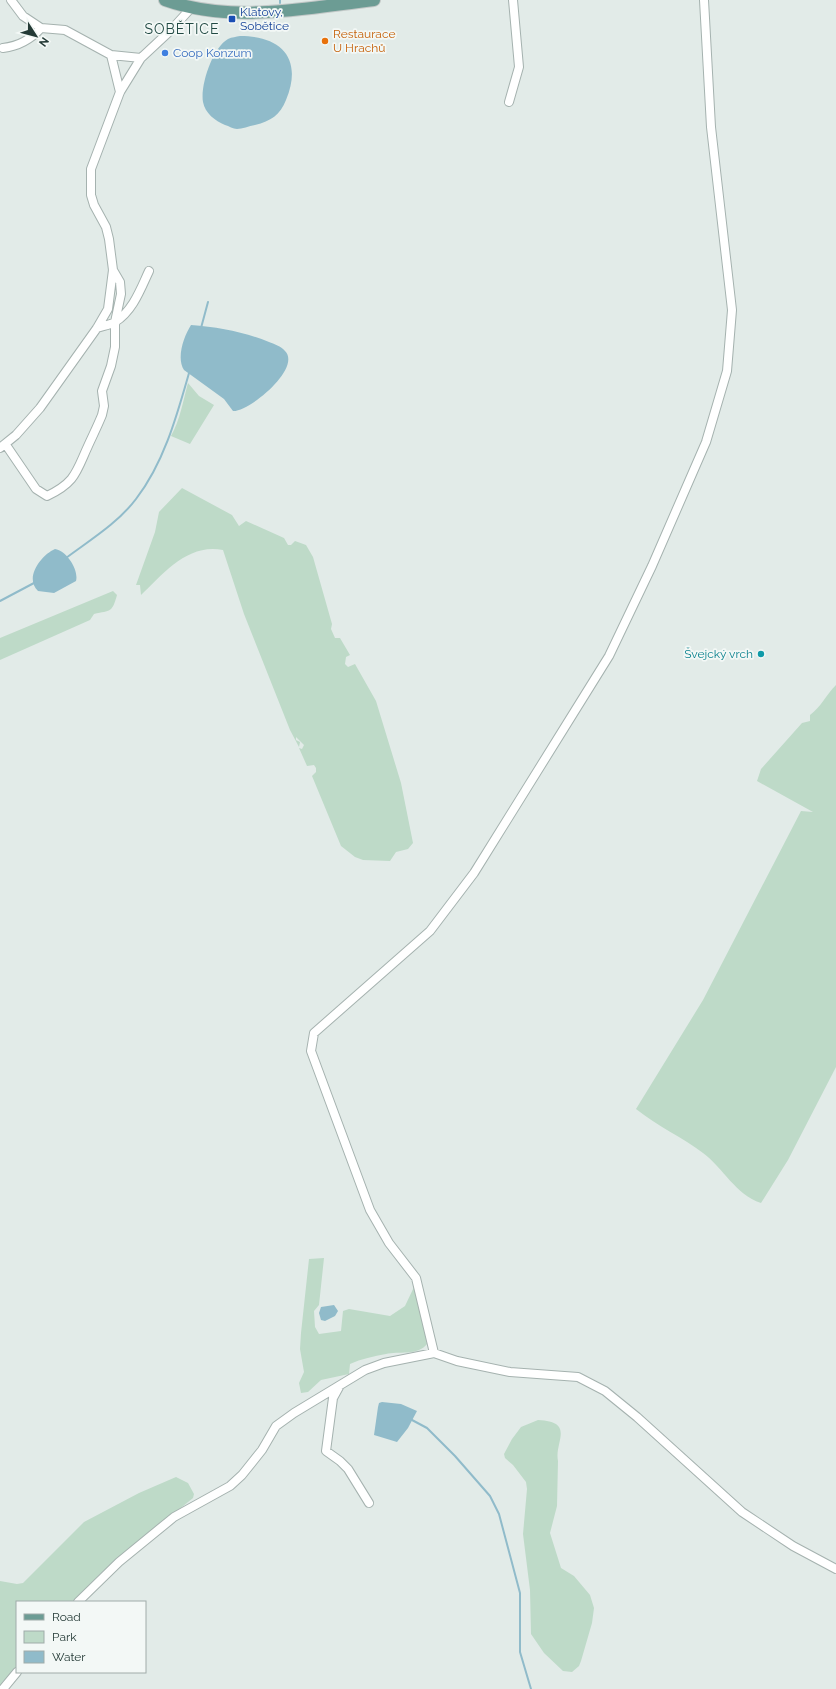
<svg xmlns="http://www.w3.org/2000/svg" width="836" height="1689" font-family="Raleway,sans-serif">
<rect width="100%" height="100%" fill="#e2ebe8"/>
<path fill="#bedac8" d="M188 383 199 396 214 405 190 444 171 436C180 420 183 401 188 383Z
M182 488 232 515 239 526 246 521 284 538 288 545H291L295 541 306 545 313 557 332 624 331 629 335 638H340L350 655 346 657 345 664 348 667 355 664 376 701 401 783 413 843 408 849 396 852 390 861 363 860 355 857 341 846 312 776 316 772V768L314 765 307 766 299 748 302 749 304 745 296 737V740L300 742 299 747 290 730 244 614 223 550C188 543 164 573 141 595L140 585H136L155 532 159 512Z
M113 591 117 595C112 613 111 610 94 614L90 620 0 660V638Z
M836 685V1067L788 1160 761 1203C735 1194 724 1169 703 1153 682 1137 657 1126 636 1109L703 1000 801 811 813 812 757 781 761 769 802 723 810 721V715C821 707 826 695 836 685Z
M324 1258 319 1305 314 1311 315 1327 319 1334 341 1331 343 1311 349 1309 390 1316 405 1306 414 1287 417 1290 427 1344C418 1356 398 1351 386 1354 374 1356 361 1359 350 1364L349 1374 321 1380 308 1392 301 1393 299 1383 304 1372 300 1349 301 1333 309 1259Z
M538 1420C576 1422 554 1442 558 1461L557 1506 550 1533 561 1568 574 1576 590 1595 594 1608 592 1623 581 1661 579 1666 572 1672 563 1671 544 1653 531 1634 530 1590 523 1534 527 1489 526 1482 513 1465 505 1458 504 1454 512 1439 521 1427Z
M176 1477 188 1483 194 1494 193 1498 102 1572 72 1602H17V1668L0 1687V1581L17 1584 23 1583 84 1522 139 1493Z"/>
<path fill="#90bbca" d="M240 36C282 36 303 59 286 100 280 115 271 121 255 125 249 126 242 129 237 129 233 129 229 126 225 125 215 121 205 113 203 102 200 85 213 47 228 39 232 37 236 37 240 36Z
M191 325C219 327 244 332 269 342 274 344 281 346 285 351 302 368 249 412 233 411L224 399 184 370C176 358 184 336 191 325Z
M55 549C67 551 79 570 76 581L54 593 38 591C24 578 41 555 55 549Z
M334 1305 338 1311 335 1316 325 1321 321 1320 319 1313 321 1307Z
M382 1402 401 1404 417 1411 408 1428 397 1442 374 1435 378 1407 379 1403Z"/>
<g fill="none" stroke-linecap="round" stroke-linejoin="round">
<path stroke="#90bbca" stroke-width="2" d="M280 0V3
M201 328 208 302
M66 558C90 540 118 523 136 499 164 463 177 415 189 373
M0 601 34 583
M412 1420 427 1428 455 1456 490 1496 499 1514 520 1593V1652L531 1689"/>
<defs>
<path id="street" d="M11 0 23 16 41 28 65 30 111 55 141 58
M704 0 711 127 732 310 727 371 706 442 652 566 609 656 474 873 430 931 314 1033 311 1051 370 1210 389 1243 416 1278 434 1353 457 1361 510 1372 578 1377 605 1391 637 1417 742 1512 793 1546 836 1569
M3 48C19 46 30 40 41 28
M111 55 120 92
M509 102 519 67 513 0
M97 328C103 326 110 325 115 322 133 311 141 288 149 271
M6 445 36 489 47 496C76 482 76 472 88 446 93 435 98 425 102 415L104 406 102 391 111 366 115 347V322L121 294 120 282 113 270
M0 448 16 435 40 408 97 328 108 309 113 270 109 239 106 227 94 205 91 195V169L120 92 141 58 171 30 192 7
M339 1387 333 1398 326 1451 340 1461 348 1469 369 1503
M78 1602 119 1562 174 1517 230 1486 242 1475 262 1450 276 1426 294 1413 365 1370 384 1363 434 1353
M3 1689 17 1672"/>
<path id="primary" d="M165 0C233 24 305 8 374 0"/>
</defs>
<use href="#street" stroke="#a5b2af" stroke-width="10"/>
<use href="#primary" stroke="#c2c8c7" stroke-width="14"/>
<use href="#street" stroke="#fff" stroke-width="8"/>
<use href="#primary" stroke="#6c9c94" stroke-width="12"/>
</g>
<rect fill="#1a4fb4" stroke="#f3f8f6" stroke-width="1.5" x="228" y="15" width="8" height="8" rx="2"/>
<circle fill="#e8710a" stroke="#f3f8f6" stroke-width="1.5" cx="325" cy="41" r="4"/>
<circle fill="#3f7fe0" stroke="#f3f8f6" stroke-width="1.5" cx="165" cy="53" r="4"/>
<circle fill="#0f9aa8" stroke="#f3f8f6" stroke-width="1.5" cx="761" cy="654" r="4"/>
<g text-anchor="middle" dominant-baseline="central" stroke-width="3.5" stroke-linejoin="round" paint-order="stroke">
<g font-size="12" fill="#164399" stroke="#f3f8f6" text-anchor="start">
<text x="240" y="12">Klatovy,<tspan x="240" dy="14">Sobětice</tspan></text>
</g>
<g font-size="12" fill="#c56008" stroke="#f3f8f6" text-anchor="start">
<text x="333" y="34">Restaurace<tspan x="333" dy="14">U Hrachů</tspan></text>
</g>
<g font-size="12" fill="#366cbe" stroke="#f3f8f6" text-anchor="start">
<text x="173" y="53">Coop Konzum</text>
</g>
<g font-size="12" fill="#0d838f" stroke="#f3f8f6" text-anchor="end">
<text x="753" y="654">Švejcký vrch</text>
</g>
<g font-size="14" letter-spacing="1" fill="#224a44" stroke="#f3f8f6">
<text x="182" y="29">SOBĚTICE</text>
</g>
</g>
<rect x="16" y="1601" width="130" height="72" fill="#f3f8f6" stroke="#a0aca9"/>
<rect x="24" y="1614" width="20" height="6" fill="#6c9c94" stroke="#a0aca9"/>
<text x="52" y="1621" font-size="12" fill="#243a36">Road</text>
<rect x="24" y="1631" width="20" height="12" fill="#bedac8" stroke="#a0aca9"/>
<text x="52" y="1641" font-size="12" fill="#243a36">Park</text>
<rect x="24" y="1651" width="20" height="12" fill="#90bbca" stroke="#a0aca9"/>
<text x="52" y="1661" font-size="12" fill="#243a36">Water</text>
<g transform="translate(36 36) rotate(126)" stroke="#f3f8f6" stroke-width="3" paint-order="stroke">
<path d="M0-3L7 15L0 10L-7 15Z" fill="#243a36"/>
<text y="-6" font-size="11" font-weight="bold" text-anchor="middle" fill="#243a36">N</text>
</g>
</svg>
